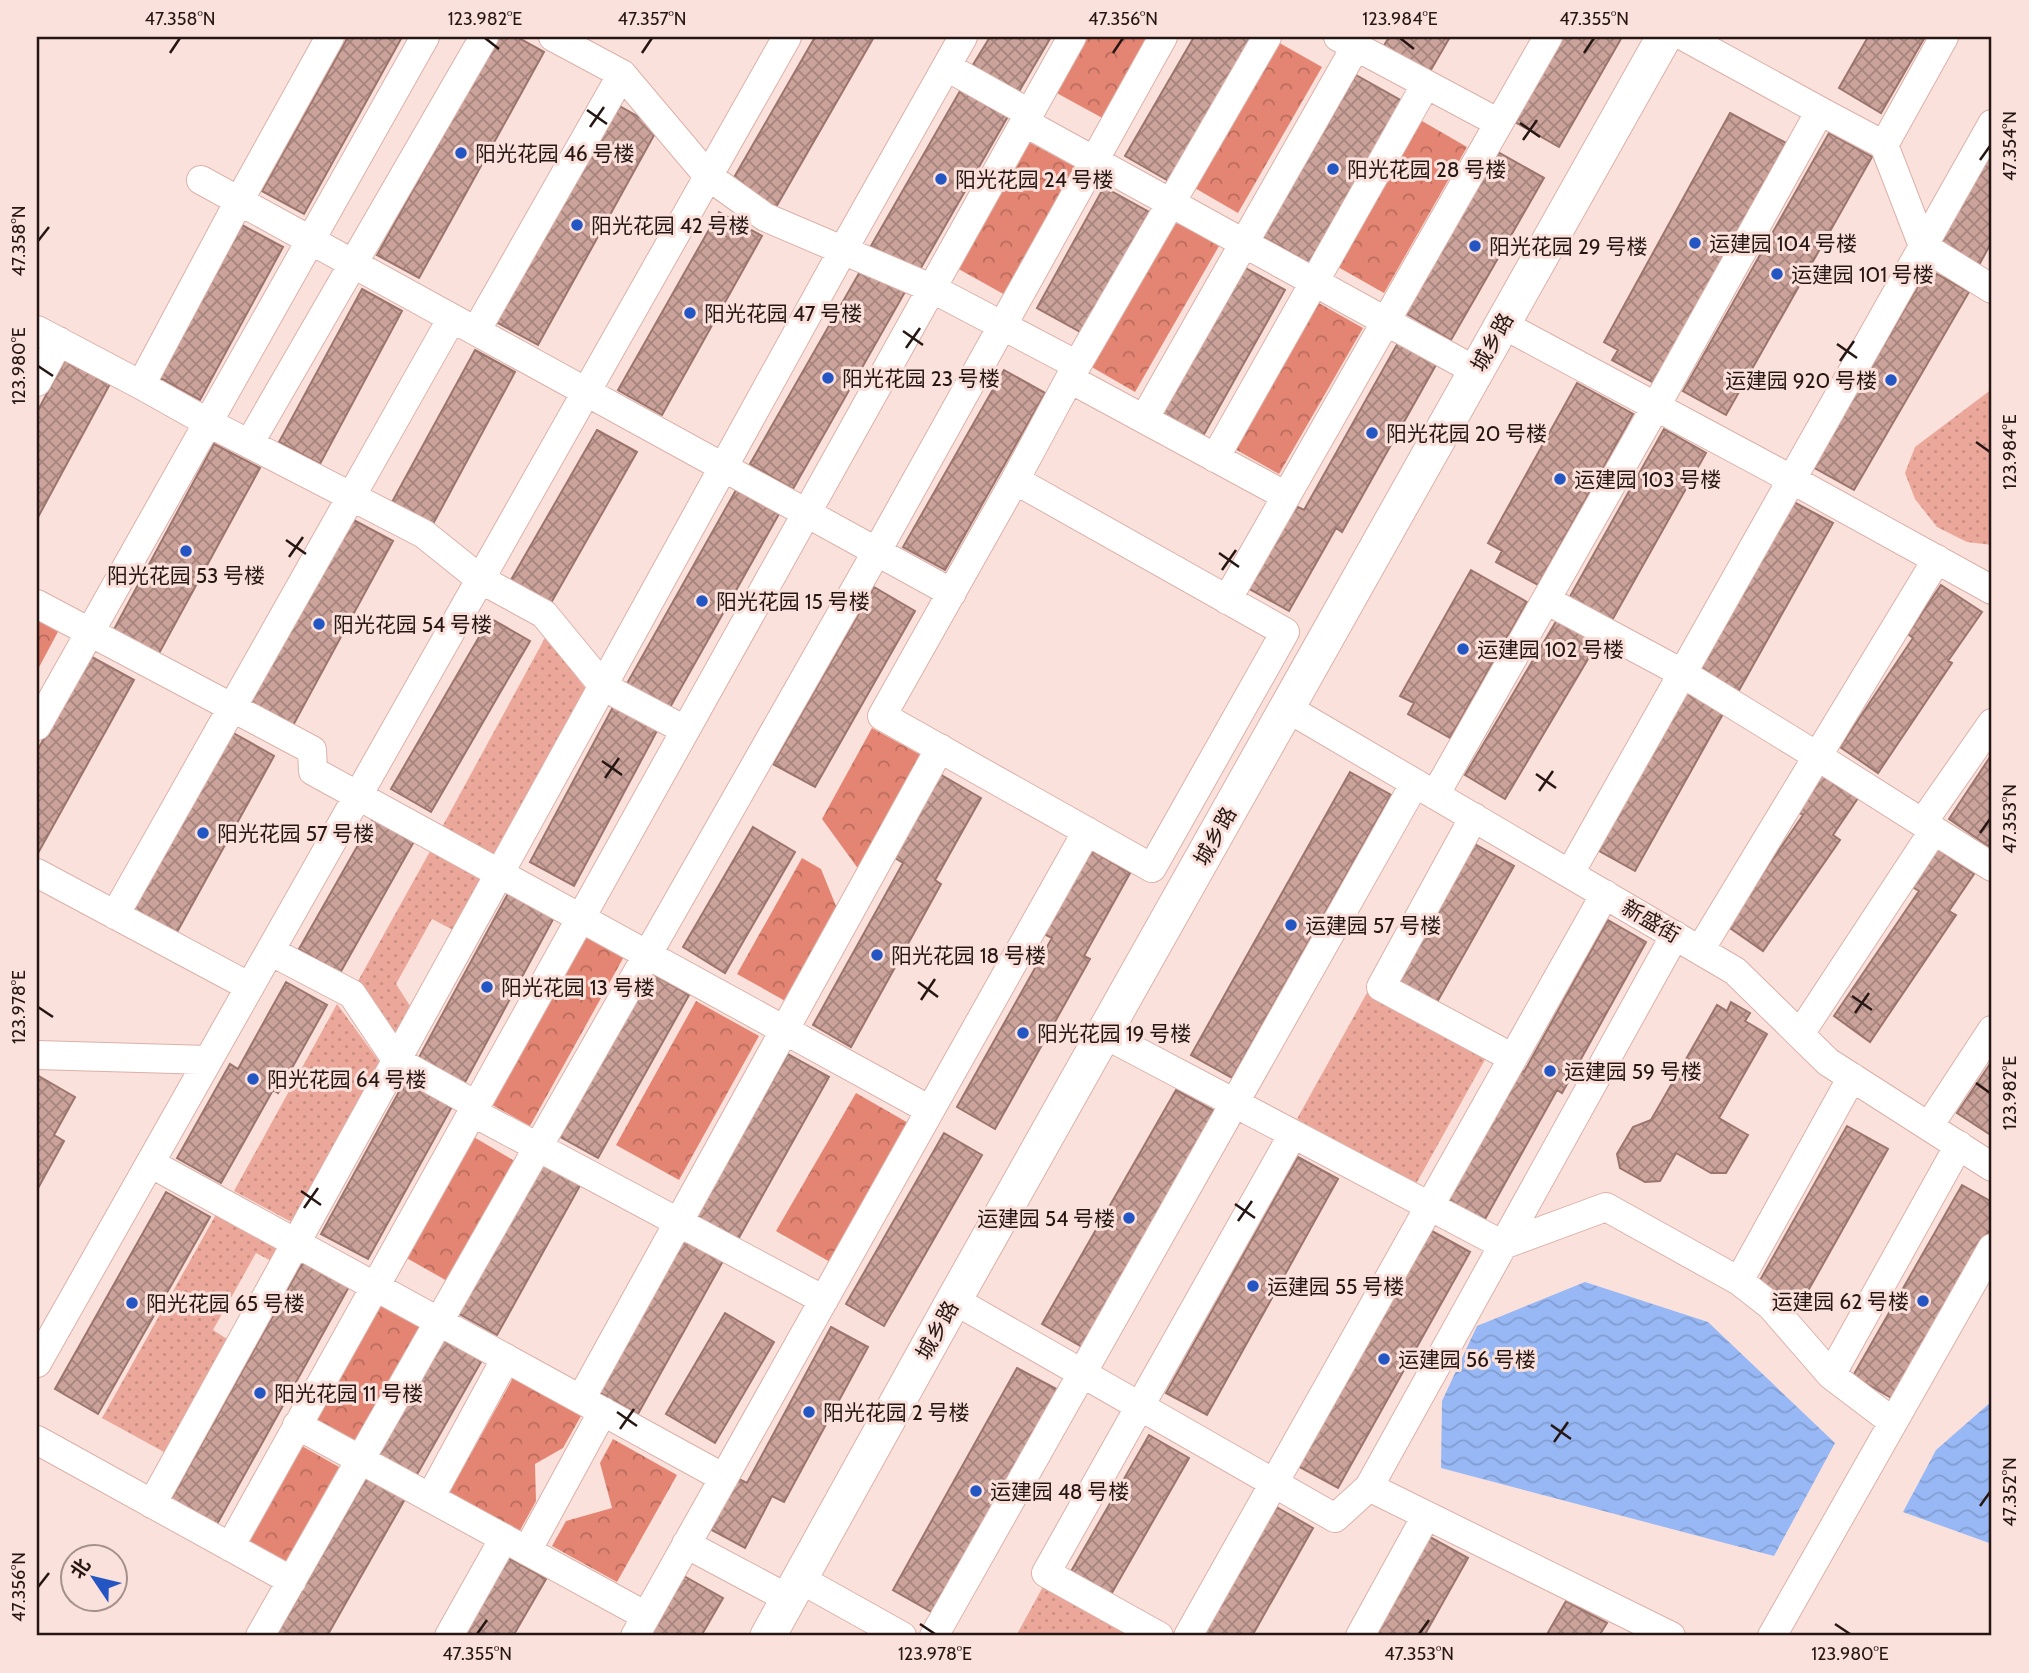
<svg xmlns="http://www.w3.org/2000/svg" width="2029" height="1673" font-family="Cabin,'Noto Sans SC',sans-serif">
<defs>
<pattern id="grass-dots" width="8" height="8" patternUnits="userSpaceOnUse" patternTransform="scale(1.75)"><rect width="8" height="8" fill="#eba799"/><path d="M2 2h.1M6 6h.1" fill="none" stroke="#c98f83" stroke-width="1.8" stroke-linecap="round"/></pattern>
<pattern id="forest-crowns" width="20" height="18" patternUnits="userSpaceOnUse" patternTransform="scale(1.75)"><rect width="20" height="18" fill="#e48573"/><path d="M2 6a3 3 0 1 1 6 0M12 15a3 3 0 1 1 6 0" fill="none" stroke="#b96c5d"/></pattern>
<pattern id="water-waves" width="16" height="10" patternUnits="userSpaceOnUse" patternTransform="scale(1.75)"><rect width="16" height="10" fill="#97b8f5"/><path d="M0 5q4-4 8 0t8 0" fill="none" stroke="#829dd1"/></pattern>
<pattern id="building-cross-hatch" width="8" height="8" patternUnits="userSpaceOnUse" patternTransform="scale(1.75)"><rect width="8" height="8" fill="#cca39b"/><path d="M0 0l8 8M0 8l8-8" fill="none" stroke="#a5847d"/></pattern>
</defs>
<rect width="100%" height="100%" fill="#fbe1db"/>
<path fill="url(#grass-dots)" d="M1992 389V545L1967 542 1937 527 1915 499 1905 473 1915 447Z
M546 636 591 696 501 861 441 829Z
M433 846 488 877 457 932 432 919 396 984 412 1009 397 1036 358 981Z
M1368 991 1487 1056 1416 1184 1297 1119Z
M337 1004 384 1068 297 1225 234 1191Z
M219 1209 283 1244 273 1262 256 1253 213 1330 227 1339 164 1452 102 1418Z
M1045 1583 1141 1636H1016Z"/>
<path fill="url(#forest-crowns)" d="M1083 37H1151L1106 120 1053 91Z
M1276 41 1322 67 1238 213 1193 187Z
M1422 121 1467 147 1384 293 1338 267Z
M1025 140 1077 168 1007 296 955 267Z
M1173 220 1219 246 1135 392 1090 366Z
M1317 302 1363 328 1279 474 1233 448Z
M37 615 60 628 37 671Z
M872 728 926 758 862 874 822 819Z
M802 858 821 869 838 911 787 1002 737 974Z
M584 930 626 953 530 1126 487 1102Z
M696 1001 759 1036 679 1180 616 1145Z
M856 1093 910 1124 830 1262 776 1231Z
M472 1136 518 1163 449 1282 403 1256Z
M377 1301 423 1327 352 1450 307 1424Z
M513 1378 581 1416 563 1448 535 1464 536 1501 518 1534 448 1495Z
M613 1439 677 1475 617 1582 552 1546 566 1521 612 1508 600 1463Z
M295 1442 339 1467 284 1565 240 1540Z"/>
<path fill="url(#water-waves)" d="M1585 1282 1708 1322 1835 1443 1774 1556 1441 1468 1442 1401 1477 1326Z
M1992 1401V1544L1903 1512 1936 1450Z"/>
<path fill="url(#building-cross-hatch)" stroke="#9b756d" stroke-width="2" d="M348 37H402L304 214 262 191Z
M498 37H517L544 52 419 278 377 255Z
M815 37H874L776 207 732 181Z
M990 37H1051L1017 95 971 68Z
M1194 37H1256L1172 183 1125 156Z
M1389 37H1450L1428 75 1382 49Z
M1562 37H1622L1559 147 1513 121Z
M1868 37H1925L1881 113 1839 88Z
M1356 75 1402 101 1309 263 1263 237Z
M964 84 1011 111 918 273 871 246Z
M616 104 658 128 538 345 496 322Z
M1730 113 1786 143 1654 383 1612 360 1618 350 1604 342Z
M1829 133 1872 157 1726 415 1683 391Z
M1992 144V241L1978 267 1936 244Z
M1498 152 1544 178 1451 340 1405 313Z
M1104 187 1149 212 1082 333 1037 308Z
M719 212 762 236 662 415 618 390Z
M242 225 283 247 200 400 160 378Z
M1242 266 1285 290 1203 436 1160 412Z
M862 268 905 292 793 489 750 464Z
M1928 269 1969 292 1854 490 1813 467Z
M362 289 402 311 320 464 279 442Z
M1399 341 1437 363 1342 532 1336 528 1289 611 1246 587 1292 504 1304 510Z
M475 350 515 372 433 524 392 502Z
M65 360 110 384 37 519V412Z
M1004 370 1045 393 945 570 903 547Z
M1577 383 1633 414 1538 585 1496 562 1502 551 1488 543Z
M1664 429 1706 453 1610 624 1568 600Z
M597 430 637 452 551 603 511 580Z
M214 444 260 468 157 657 112 633Z
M736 490 779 514 668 711 625 687Z
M1792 501 1833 523 1737 694 1696 671Z
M348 517 393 541 290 731 245 706Z
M1471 570 1527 602 1450 738 1408 714 1414 703 1400 696Z
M1941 585 1982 612 1948 661 1952 663 1878 773 1840 747 1913 638 1908 634Z
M874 587 915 611 815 787 773 764Z
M490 618 530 641 431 812 391 789Z
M1558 618 1598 642 1505 799 1465 775Z
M90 656 134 680 37 855V751Z
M1684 689 1724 712 1635 871 1594 848Z
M614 705 658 729 574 886 530 862Z
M230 731 274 756 176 934 131 909Z
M1992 754V840L1988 846 1949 819Z
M1819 771 1858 798 1833 835 1840 840 1763 951 1727 926 1803 815 1793 809Z
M1350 772 1391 795 1232 1078 1191 1055Z
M938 773 981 798 935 880 941 884 851 1047 813 1025 903 863 892 856Z
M375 815 416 838 340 973 299 949Z
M753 827 795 852 725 973 683 947Z
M1473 843 1514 866 1436 1004 1396 981Z
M1935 847 1974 874 1949 911 1956 915 1870 1042 1834 1016 1919 891 1909 885Z
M1087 848 1130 873 1084 956 1090 959 995 1129 957 1107 1052 938 1040 932Z
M511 888 557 912 463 1086 417 1061Z
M1608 920 1646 942 1562 1093 1557 1090 1484 1221 1446 1199 1519 1069 1524 1072Z
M649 972 689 995 598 1158 557 1135Z
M286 982 327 1005 278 1093 273 1090 221 1183 177 1158 230 1064 238 1069Z
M1731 1002 1750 1013 1745 1021 1767 1034 1719 1118 1748 1135 1726 1173H1711L1676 1153 1660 1181 1645 1182 1620 1168 1617 1154 1633 1127 1651 1120 1717 1005 1727 1011Z
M788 1054 829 1077 737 1241 696 1217Z
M1992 1061V1136L1957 1113Z
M37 1075 75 1097 54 1135 64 1141 37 1190Z
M407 1077 454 1103 368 1259 321 1234Z
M1176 1090 1216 1112 1082 1347 1042 1324Z
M1847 1126 1888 1149 1800 1305 1759 1282Z
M944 1133 982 1155 884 1326 846 1304Z
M1298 1157 1338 1179 1207 1415 1166 1393Z
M541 1159 582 1182 497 1335 456 1312Z
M1962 1185 1992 1202V1226L1893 1399 1853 1376Z
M166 1192 210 1217 98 1414 55 1389Z
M1430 1230 1470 1252 1338 1488 1298 1466Z
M682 1238 723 1261 638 1414 597 1391Z
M304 1260 350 1285 216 1526 170 1501Z
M725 1313 774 1342 715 1443 666 1414Z
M831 1327 868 1347 784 1502 772 1496 745 1548 710 1529 737 1478 747 1483Z
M445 1333 485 1355 415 1478 376 1456Z
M1017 1368 1060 1391 935 1614 893 1590Z
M1149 1435 1189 1458 1109 1598 1069 1575Z
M367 1477 405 1499 327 1636H276Z
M1273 1505 1313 1528 1252 1636H1199Z
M1428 1536 1468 1558 1424 1636H1372Z
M507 1557 546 1579 513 1636H462Z
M684 1576 723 1598 701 1636H650Z
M1566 1601 1607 1623 1599 1636H1546Z"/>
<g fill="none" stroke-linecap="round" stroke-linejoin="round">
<defs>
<path id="minor" d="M330 37 239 201 141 385 207 422 424 534 480 579 544 614 604 687 685 730
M553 37 622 74 708 176 765 217 931 288 1077 365 1015 480
M1338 37 1499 123
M947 67 1029 113
M1820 111 1884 145 1923 246 1992 289
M1024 122 1476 371
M1884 145 1944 37
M201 180 952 593
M1502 324 1791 479 1992 590
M37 330 141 385
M476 331 622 74
M1077 365 1267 37
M1070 379 1286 496
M37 382 59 341
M1144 419 1356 46
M249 444 484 37
M1215 458 1426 84
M1015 480 1285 632 1152 868 882 716Z
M1227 600 1548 37
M1546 600 1682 673 1817 756 1992 867
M37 604 312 750 313 771 930 1110
M1287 708 1735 971 1828 1062 1992 1167
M37 726 425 37
M1435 795 1656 406 1820 111 1685 37
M1474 817 1381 987 1513 1058
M1923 822 1992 723
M37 873 250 987
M1570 873 1992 124
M115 915 452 318
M1700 950 1937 559
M270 951 352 994 397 1061 476 1105
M1104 1034 1503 1245 1606 1207 1739 1281 1771 1306 1831 1375 1893 1422
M1800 1034 1934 830
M37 1055 208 1060
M472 1112 824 1300
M1929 1126 1992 1030
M150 1163 724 1478
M1739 1281 1852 1077
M954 1300 1335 1518 1369 1487 1671 1636
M37 1363 787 37
M1831 1375 1959 1145
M581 1399 940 748
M297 1425 646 1616
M37 1440 292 1581
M1369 1487 1675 935
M430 1498 506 1358
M152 1504 843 250 963 37
M686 1544 789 1599
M230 1547 1072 37
M527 1551 603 1411
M800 1579 902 1636
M260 1636 877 551 1163 37
M449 1636 504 1538
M635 1636 1087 831
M934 1636 1415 783
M1159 1636 1046 1573 1293 1134
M1188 1636 1605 894
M1360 1636 1426 1516
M1772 1636 1992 1248"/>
<path id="major" d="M768 1636 954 1300 1664 37"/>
</defs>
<use href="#minor" stroke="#dbb1a9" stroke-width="30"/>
<use href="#major" stroke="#dbb1a9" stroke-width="37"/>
<use href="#minor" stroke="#fff" stroke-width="28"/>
<use href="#major" stroke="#fff" stroke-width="35"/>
</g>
<path fill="none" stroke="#261714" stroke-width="2.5" d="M485 38 499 49M1400 38 1414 49M170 53 180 38M642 53 652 38M1113 53 1123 38M1584 53 1594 38M587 110 607 124M1520 123 1540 137M590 127 604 107M1523 140 1537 120M1980 160 1990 146M38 241 49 227M903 331 923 345M1837 344 1857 358M906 348 920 328M1840 361 1854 341M38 366 53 376M1976 442 1990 452M286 540 306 554M1219 553 1239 567M289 557 303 537M1222 570 1236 550M602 761 622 775M1536 774 1556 788M605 778 619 758M1539 791 1553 771M1980 833 1990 819M918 982 938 997M1852 996 1872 1010M921 1000 935 979M38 1007 53 1017M1855 1013 1869 993M1976 1083 1990 1093M301 1191 321 1205M1235 1204 1255 1218M304 1208 318 1188M1238 1221 1252 1201M617 1412 637 1426M1551 1425 1571 1439M620 1429 634 1409M1554 1442 1568 1422M1980 1506 1990 1492M38 1587 49 1573M920 1624 935 1634M1835 1624 1850 1634M477 1634 487 1620M1419 1634 1429 1620"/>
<g fill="#2355c3" stroke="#fbe1db" stroke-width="2.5">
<circle cx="461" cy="153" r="7"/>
<circle cx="1333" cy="169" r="7"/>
<circle cx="941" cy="179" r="7"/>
<circle cx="577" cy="225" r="7"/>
<circle cx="1695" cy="243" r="7"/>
<circle cx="1475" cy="246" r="7"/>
<circle cx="1777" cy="274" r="7"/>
<circle cx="690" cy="313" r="7"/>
<circle cx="828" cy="378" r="7"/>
<circle cx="1891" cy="380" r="7"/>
<circle cx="1372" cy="433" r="7"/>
<circle cx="1560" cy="479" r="7"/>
<circle cx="186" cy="551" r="7"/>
<circle cx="702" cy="601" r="7"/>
<circle cx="319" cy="624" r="7"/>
<circle cx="1463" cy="649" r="7"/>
<circle cx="203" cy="833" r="7"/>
<circle cx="1291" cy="925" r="7"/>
<circle cx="877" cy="955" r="7"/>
<circle cx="487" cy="987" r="7"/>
<circle cx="1023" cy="1033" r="7"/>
<circle cx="1550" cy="1071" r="7"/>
<circle cx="253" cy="1079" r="7"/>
<circle cx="1129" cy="1218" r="7"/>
<circle cx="1253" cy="1286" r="7"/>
<circle cx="1923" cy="1301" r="7"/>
<circle cx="132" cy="1303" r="7"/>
<circle cx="1384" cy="1359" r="7"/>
<circle cx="260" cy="1393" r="7"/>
<circle cx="809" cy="1412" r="7"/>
<circle cx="976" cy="1491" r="7"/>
</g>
<g text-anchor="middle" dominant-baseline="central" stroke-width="6" stroke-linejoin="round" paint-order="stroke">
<g font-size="21" fill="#261714" stroke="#fbe1db" text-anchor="start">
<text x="475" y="153">阳光花园 46 号楼</text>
<text x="1347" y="169">阳光花园 28 号楼</text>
<text x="955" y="179">阳光花园 24 号楼</text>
<text x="591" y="225">阳光花园 42 号楼</text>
<text x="1709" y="243">运建园 104 号楼</text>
<text x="1489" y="246">阳光花园 29 号楼</text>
<text x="1791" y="274">运建园 101 号楼</text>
<text x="704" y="313">阳光花园 47 号楼</text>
<text x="842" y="378">阳光花园 23 号楼</text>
<text x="1877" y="380" text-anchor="end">运建园 920 号楼</text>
<text x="1386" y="433">阳光花园 20 号楼</text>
<text x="1574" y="479">运建园 103 号楼</text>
<text x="186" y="575" text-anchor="middle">阳光花园 53 号楼</text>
<text x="716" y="601">阳光花园 15 号楼</text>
<text x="333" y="624">阳光花园 54 号楼</text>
<text x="1477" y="649">运建园 102 号楼</text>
<text x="217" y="833">阳光花园 57 号楼</text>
<text x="1305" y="925">运建园 57 号楼</text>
<text x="891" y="955">阳光花园 18 号楼</text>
<text x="501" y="987">阳光花园 13 号楼</text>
<text x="1037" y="1033">阳光花园 19 号楼</text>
<text x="1564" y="1071">运建园 59 号楼</text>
<text x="267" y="1079">阳光花园 64 号楼</text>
<text x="1115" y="1218" text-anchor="end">运建园 54 号楼</text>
<text x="1267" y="1286">运建园 55 号楼</text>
<text x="1909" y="1301" text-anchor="end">运建园 62 号楼</text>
<text x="146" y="1303">阳光花园 65 号楼</text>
<text x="1398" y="1359">运建园 56 号楼</text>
<text x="274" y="1393">阳光花园 11 号楼</text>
<text x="823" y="1412">阳光花园 2 号楼</text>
<text x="990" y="1491">运建园 48 号楼</text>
</g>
<g font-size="21" fill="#261714" stroke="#fbe1db">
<text transform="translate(1492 342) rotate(-61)">城乡路</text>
<text transform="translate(1215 836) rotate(-61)">城乡路</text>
<text transform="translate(1651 921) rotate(30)">新盛街</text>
<text transform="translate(937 1330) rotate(-61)">城乡路</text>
</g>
</g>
<rect width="2029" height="1673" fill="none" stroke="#fbe1db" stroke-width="77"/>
<g transform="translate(94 1578) rotate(305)"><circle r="33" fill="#fbe1db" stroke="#a6908b" stroke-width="2"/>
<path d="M0-5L12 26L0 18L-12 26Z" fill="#2355c3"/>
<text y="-10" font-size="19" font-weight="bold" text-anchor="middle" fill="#261714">北</text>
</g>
<rect x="38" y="38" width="1952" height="1596" fill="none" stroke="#261714" stroke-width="2.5"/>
<g font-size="18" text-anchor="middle" fill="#261714">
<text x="180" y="25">47.358°N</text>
<text x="485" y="25">123.982°E</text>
<text x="652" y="25">47.357°N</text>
<text x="1123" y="25">47.356°N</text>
<text x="1400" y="25">123.984°E</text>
<text x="1594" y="25">47.355°N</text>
<text transform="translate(2010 146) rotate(-90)" y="6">47.354°N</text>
<text transform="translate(19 241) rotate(-90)" y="6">47.358°N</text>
<text transform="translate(19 366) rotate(-90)" y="6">123.980°E</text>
<text transform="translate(2010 452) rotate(-90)" y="6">123.984°E</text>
<text transform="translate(2010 819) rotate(-90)" y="6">47.353°N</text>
<text transform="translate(19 1007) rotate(-90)" y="6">123.978°E</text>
<text transform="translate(2010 1093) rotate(-90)" y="6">123.982°E</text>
<text transform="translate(2010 1492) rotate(-90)" y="6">47.352°N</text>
<text transform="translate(19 1587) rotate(-90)" y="6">47.356°N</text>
<text x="477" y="1660">47.355°N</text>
<text x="935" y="1660">123.978°E</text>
<text x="1419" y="1660">47.353°N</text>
<text x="1850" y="1660">123.980°E</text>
</g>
</svg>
